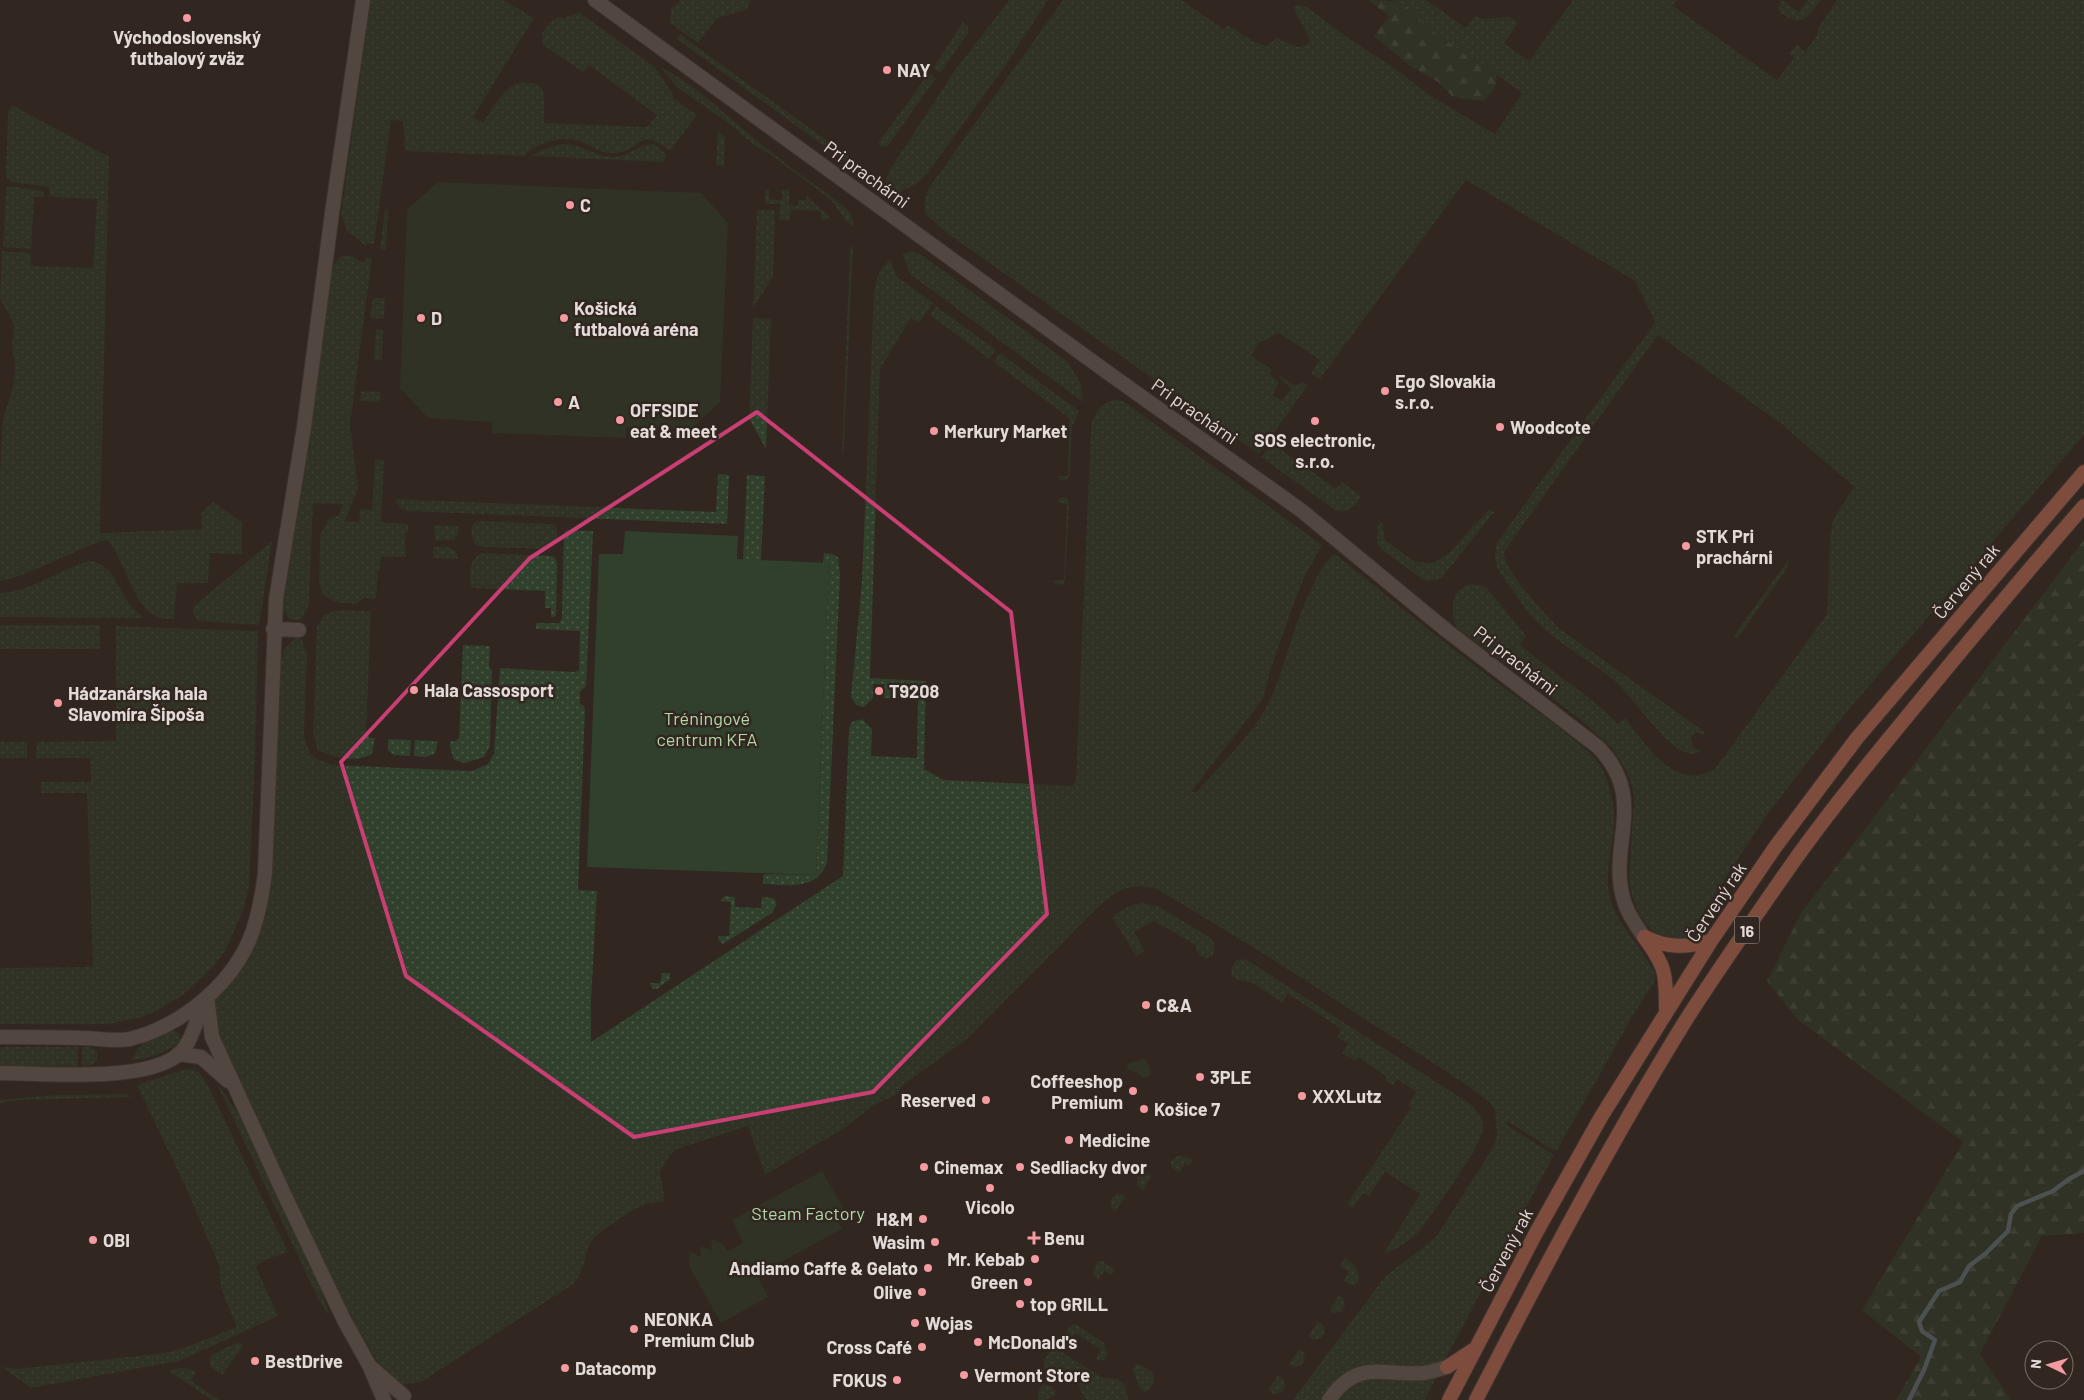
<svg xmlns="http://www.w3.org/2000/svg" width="2084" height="1400" font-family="Barlow,sans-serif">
<defs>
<pattern id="grass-dots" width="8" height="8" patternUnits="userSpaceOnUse" patternTransform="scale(1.25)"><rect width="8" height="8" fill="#30402c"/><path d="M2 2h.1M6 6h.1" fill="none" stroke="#4e5b4a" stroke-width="1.8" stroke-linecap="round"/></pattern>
<pattern id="forest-firs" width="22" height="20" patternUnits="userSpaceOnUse" patternTransform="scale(1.25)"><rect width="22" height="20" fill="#30402c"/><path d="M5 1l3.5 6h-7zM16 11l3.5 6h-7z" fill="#4e5b4a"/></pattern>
</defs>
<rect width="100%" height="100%" fill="#312620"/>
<path fill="url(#grass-dots)" d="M371 0H504L534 18 473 117 483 123C495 106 505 78 531 83 536 83 541 87 543 91 546 100 543 114 544 123L647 127 657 115 589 65 583 72 543 45 542 33C548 26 554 14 564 18L579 12 656 68 674 96 673 98 697 115 670 151C637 124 642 154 611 153 602 153 596 149 589 145 573 137 556 138 540 145 534 148 528 150 525 156L405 151 403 121 391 120 374 244 367 243 366 246 347 231 341 214Z
M680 0H750L747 10 717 18 698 43 670 23 671 9Z
M1009 0H1048L1003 69 927 174 914 186 905 189 897 196 885 186 889 171 953 73Z
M1063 0H1181L1224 29 1228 25 1253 41 1266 46 1277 38C1290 43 1298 53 1310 41 1306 29 1298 19 1293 7L1298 5 1307 7 1338 31 1400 72 1426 93 1495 134 1522 93 1497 75 1494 69 1472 59 1423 24 1416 14 1394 0H1426L1466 28 1475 16 1483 19 1510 17 1518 23 1504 43 1529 61 1573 0H1677L1673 6 1777 80 1794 58 1789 54 1797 44 1805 52 1818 34V28L1837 0H2084V435L1841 719 1766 816 1685 940C1676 939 1666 939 1658 935 1641 924 1632 900 1629 881L1634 796 1630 779 1623 765 1610 746 1580 719 1457 628C1446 604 1456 576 1486 587L1526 636 1520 644C1551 673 1589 693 1618 724L1625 718C1647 745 1673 792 1715 769L1827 614 1830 538 1833 520 1854 487 1784 426 1658 335 1504 552C1502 569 1547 616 1560 629L1706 733 1701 735 1696 732 1691 738 1693 747 1701 751C1696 754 1692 755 1687 753 1661 744 1634 696 1611 678 1586 658 1557 643 1535 620 1526 611 1519 599 1512 589 1499 572 1490 563 1498 541L1655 322 1635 281 1466 180 1320 379 1311 373 1320 360 1279 333 1259 343 1251 355 1272 370 1270 374 1279 383 1272 395 1282 401 1291 389 1279 377V375L1294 385 1304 383 1308 385 1259 454 947 233 925 214V199L928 189Z
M1782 0 1799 12 1808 0H1821C1808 18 1801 29 1780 12L1778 8Z
M963 22 968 27V33L940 73 933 68Z
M680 34 697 47 868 170H857L677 39Z
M660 67C693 82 729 118 757 141 786 165 817 186 846 208L851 214 854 228 848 223 830 199 768 153 754 145 728 123 677 87Z
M929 73 936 78 887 147 880 146 878 143Z
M12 105 109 157 100 533 202 529 201 513 213 502 242 522V554L210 553 208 583H177L174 619C167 619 158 619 152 614 131 599 125 560 107 540 80 547 54 563 27 573 18 576 9 580 0 581V473L3 418 13 388 15 368 12 346 14 325 0 298 2 251 31 253V266L93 268 97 199 49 197V187L11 182 8 179 6 175 8 112Z
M718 131 725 136 724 166 716 165Z
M561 144C584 144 594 157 614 157 629 157 639 143 654 144L667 155 663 162 531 156 544 149Z
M10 186 42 191 45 197H34L31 249 3 247 6 188Z
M765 189H769V199L782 200V189L790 190 789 205 798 206V200H806V196L830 217 821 221V211L791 210 790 220H779L780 204H765Z
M385 209H388L386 250H380Z
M757 209 775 210 773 277 753 308Z
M850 247H853L844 448 842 454Z
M909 252 919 253 1068 362 1081 384 1083 402 911 275 902 254Z
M342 256H351L364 263 365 258H372L350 424 358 489 345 521 359 522 360 509 372 510 375 460H384L381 522 408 524V532L405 533 406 557H381L380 570H378L376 599 364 598 357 604 334 602 323 594 319 583 320 535 329 519 339 515 343 504 313 503 309 605 302 619C291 623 286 618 283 607L308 447 333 267 337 259Z
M890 259 897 277 933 303 919 323 911 318 880 369 870 678 926 681 924 769 943 780 1073 786 1076 779 1091 426C1095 411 1105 396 1123 401L1322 545 1304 578 1295 600 1270 671 1263 699 1191 792H1197C1219 766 1251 735 1267 706 1277 687 1285 658 1292 638 1297 621 1320 560 1335 554 1384 593 1433 634 1483 672 1512 695 1543 714 1572 738 1582 747 1594 754 1601 767 1609 781 1615 806 1614 822 1613 846 1605 870 1609 894 1616 926 1644 947 1656 976L1653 984 1632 1017 1556 1152 1507 1121V1125L1554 1155 1445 1360 1422 1366H1363L1337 1379 1321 1400H1293L1383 1279C1400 1262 1422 1252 1438 1234L1492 1149 1497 1136 1495 1110 1489 1102 1467 1085 1264 954 1157 889C1131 883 1122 888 1102 903L967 1039 903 1085 897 1094 871 1107 846 1127 765 1175 748 1126 674 1150 660 1171 665 1202C659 1202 652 1202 646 1204 634 1208 597 1232 591 1242 582 1258 587 1270 572 1285L421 1382 404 1384 392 1378 379 1364 341 1301 214 1025 212 1002 239 972 253 948 267 913 272 855 280 667 284 649 296 637 302 640 307 655 304 736 310 754 317 759 333 765 472 771 488 764 494 753 500 668 575 672 579 670 580 631 536 629V623H560L562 617 564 530 593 531 586 686 580 692V704L584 706 585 710 578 890 597 891 591 1001V1042L843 876 849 728 852 722 862 719 872 729 871 756 917 758 918 698H884V684H873V698L864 707 856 705 851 697 862 582 874 291 879 272Z
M373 298H385L384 319 370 318Z
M936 306 996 350 989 359 930 315Z
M753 318 771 319 766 449 749 418Z
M376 329 383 330 382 360H374Z
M1000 353 1079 411 1072 427 1070 475 1066 480 1061 481 1057 476H1068L1069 418 994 362Z
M361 391 381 392 380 402 360 401Z
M1272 443 1336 489 1342 482 1361 496C1355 507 1349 514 1335 510L1261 457Z
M718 474 729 475 727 524 408 511 399 508 395 499 716 512Z
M747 475 765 476 761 560H743Z
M1061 497 1067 498 1069 504 1065 580 1062 585 1055 584 1053 580H1064L1067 504 1057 502Z
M1489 509 1494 512 1441 579 1425 581 1382 550 1377 543 1378 525 1382 522 1385 540 1415 562 1433 563 1450 552Z
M478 521 554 524C562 533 556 545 546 549L483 547 475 544C471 536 468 524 478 521Z
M434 525 458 526V533L454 540 435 541Z
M272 541 259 625 199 621C193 615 191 612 195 605Z
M433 547C444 547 457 545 458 559L433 558Z
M482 553 552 556 555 558 557 564 556 615 554 617H551V608H545V591L470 588C471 574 467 560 482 553Z
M824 553 833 554 838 557 840 574 827 863C816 891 788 885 763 884V876L765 874 816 875 829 563H823Z
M1788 560 1789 561 1786 570 1740 635 1736 638 1733 637Z
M89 561C118 562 118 601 141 615V618L0 617V593C32 592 59 569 89 561Z
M338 610 371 611 366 734 370 738H375L372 754C354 763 335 758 318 750L313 735 317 627 324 615Z
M0 625H100V649H0Z
M116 626 258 631 255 762 249 886 244 908 226 949 213 967 183 995 158 1010 142 1017 109 1024H0V968L93 967 87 793H41V782H91L90 758H36L37 742 116 741Z
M463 645 490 646 489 666 492 671 490 746 484 757 465 763 454 760 450 747V741H455L459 738Z
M388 739 411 740 410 756 394 755 388 750Z
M415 740 438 741 435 754 425 757 414 756Z
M0 742H27V758H0Z
M725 896 735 897V907L761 908 762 897 774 898 777 904 772 913 723 944 719 941 718 936H729L731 902 720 901Z
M1141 903 1158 906 1211 938 1215 945 1213 956 1207 958 1199 956 1196 950V945L1154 921 1134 932 1145 951 1136 956 1112 917 1127 907Z
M1240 959 1247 960 1466 1101C1476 1108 1484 1117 1483 1129 1483 1144 1434 1211 1423 1227 1413 1239 1399 1249 1384 1253L1420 1194 1385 1172 1369 1196 1363 1193 1353 1208 1347 1204 1411 1108 1408 1106 1416 1092 1397 1079 1393 1085 1385 1081 1387 1077 1358 1057 1355 1061 1342 1053 1348 1044 1337 1037 1341 1029 1288 994 1282 1003 1253 983 1238 980 1232 976 1231 969 1235 961Z
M662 973H670V979L657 989H652L650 983H660Z
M172 1030 179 1033C179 1036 181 1038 180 1041 176 1050 142 1060 132 1060 142 1038 151 1037 172 1030Z
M0 1047H78V1066H0Z
M82 1047H90L97 1051V1060L92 1065 82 1066Z
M192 1069 199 1072 210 1089 288 1252C276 1257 264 1258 256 1267L278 1316 179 1361 31 1388 2 1367 16 1369 165 1353 181 1349 237 1327C230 1308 217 1289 220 1268L187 1190 138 1087 140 1084 182 1070Z
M218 1086H219L238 1113 320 1288 329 1313 327 1314 314 1290Z
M127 1094 131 1097 21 1100 0 1103V1100L57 1095Z
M1179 1155 1193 1160 1189 1166 1185 1164 1179 1173 1171 1167 1170 1162Z
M1144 1172 1152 1175 1143 1190 1138 1186C1135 1180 1138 1175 1144 1172Z
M1117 1193 1126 1196 1115 1212C1108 1206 1109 1198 1117 1193Z
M1345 1258C1354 1264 1361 1271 1358 1282L1354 1286 1343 1281 1349 1272 1340 1266Z
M1098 1261H1102L1115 1269 1111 1275 1104 1271 1099 1279 1094 1276 1093 1270Z
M1088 1294 1096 1297 1087 1312 1082 1309C1080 1302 1082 1297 1088 1294Z
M1339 1295 1344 1299 1345 1306 1341 1312 1334 1313 1329 1310Z
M1318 1321 1324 1326 1325 1332 1321 1338 1314 1340 1308 1336Z
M1076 1324 1104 1343 1107 1354 1105 1359 1102 1361 1096 1359 1101 1349 1075 1333 1070 1342 1065 1335C1067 1329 1069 1324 1076 1324Z
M237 1343H241L243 1346 222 1375 210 1366V1357L214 1353Z
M1057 1349 1101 1377 1118 1379 1126 1387 1128 1400H1086L1073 1377 1070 1378 1062 1373H1050L1044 1368V1361L1049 1352Z
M1299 1349 1304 1353 1305 1359 1301 1366 1294 1367 1289 1364Z
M1139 1364 1152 1372 1155 1379 1149 1390 1145 1392 1141 1390 1133 1371 1134 1365Z
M181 1368 191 1369 196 1372 191 1381 219 1400H212L168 1370Z
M1278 1375 1284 1380 1285 1386 1281 1393 1274 1394 1268 1390Z
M1437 1376 1425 1400H1337C1359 1368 1403 1377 1437 1376Z
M1044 1384 1051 1386 1057 1394 1047 1400H1038V1389Z"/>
<path fill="url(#forest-firs)" d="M1368 0 1398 1 1416 14 1423 24 1472 59 1494 69C1501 82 1493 91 1484 101L1462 99 1452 96 1438 82 1410 66 1374 36 1389 16Z
M2084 540V1233L2042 1236 1980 1354 2011 1400H1896L1921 1357 1862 1310 1963 1142 1798 1020 1767 981 1801 913Z"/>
<path fill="#30402c" d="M438 182 701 193 728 223 720 402 691 429 626 427V438L492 433V422L428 418 400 388 407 210Z
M625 531 738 536 737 559 829 563 816 875 587 867 599 554H623Z
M1144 1058 1150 1067V1076L1143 1078 1136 1072 1127 1070 1128 1063 1139 1061Z
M822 1171 849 1218 839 1223 842 1229 757 1275 768 1297 721 1323 689 1266 690 1252 701 1257 700 1246 711 1250 712 1239 722 1244 728 1251 743 1243 732 1220Z"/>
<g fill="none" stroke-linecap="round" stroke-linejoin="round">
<path stroke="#6d838b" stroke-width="4.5" d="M1909 1400 1924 1370 1935 1340 1922 1331 1919 1322 1939 1291 1960 1282 1969 1266 1985 1254 2008 1231 2011 1214 2017 1206 2053 1191 2069 1179 2084 1171"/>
<defs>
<path id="minor" d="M595 0 1107 372 1302 511 1446 630 1598 747C1650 800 1605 847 1625 904 1629 916 1637 927 1644 937
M273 629 299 630
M207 997 212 1037 284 1194 344 1320 369 1365 384 1400
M0 1037C27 1037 53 1037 80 1038 96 1038 114 1042 130 1039 178 1027 227 989 248 943 258 921 262 897 265 873L276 599 304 427 332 213 363 0
M178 1054 201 1057 228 1081
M0 1073C46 1073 142 1083 178 1055 191 1045 198 1015 206 999
M372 1368 404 1396
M1329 1400C1358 1358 1382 1376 1424 1373 1432 1372 1439 1369 1447 1367"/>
<path id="trunk" d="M1644 937C1666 967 1666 973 1666 1010
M1645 937C1668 949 1688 947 1711 941
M1447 1367 1473 1350
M1449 1400 1537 1231 1601 1117 1711 941 1776 846 1857 738 2084 472
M1476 1400C1542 1272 1609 1145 1684 1023 1719 968 1757 914 1794 861 1829 812 1867 765 1905 719 1964 647 2023 576 2084 506"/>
</defs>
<use href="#minor" stroke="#4e443f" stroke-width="16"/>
<use href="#trunk" stroke="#4e443f" stroke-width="16"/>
<use href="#minor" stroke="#7b6e67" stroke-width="14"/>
<use href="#trunk" stroke="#db7a5e" stroke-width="14"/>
</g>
<path d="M0 0H2084V1400H0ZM757 412 1011 612 1047 914 873 1092 634 1137 406 976 341 762 530 558Z" fill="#312620" fill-opacity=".55" fill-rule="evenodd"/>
<path fill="none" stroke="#c93f74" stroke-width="4" stroke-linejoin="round" d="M757 412 1011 612 1047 914 873 1092 634 1137 406 976 341 762 530 558Z"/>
<g fill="#f49aa0" stroke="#312620" stroke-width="2">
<circle cx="187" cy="18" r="5"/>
<circle cx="887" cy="70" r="5"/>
<circle cx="570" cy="205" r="5"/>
<circle cx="421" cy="318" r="5"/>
<circle cx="564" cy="318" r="5"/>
<circle cx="1385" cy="391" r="5"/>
<circle cx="558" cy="402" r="5"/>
<circle cx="620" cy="420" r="5"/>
<circle cx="1315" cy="421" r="5"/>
<circle cx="1500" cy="427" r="5"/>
<circle cx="934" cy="431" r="5"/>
<circle cx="1686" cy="546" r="5"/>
<circle cx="414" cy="690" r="5"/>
<circle cx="879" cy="691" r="5"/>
<circle cx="58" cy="703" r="5"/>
<circle cx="1146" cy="1005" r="5"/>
<circle cx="1200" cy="1077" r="5"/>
<circle cx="1133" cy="1091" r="5"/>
<circle cx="1302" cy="1096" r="5"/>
<circle cx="986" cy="1100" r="5"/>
<circle cx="1144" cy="1109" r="5"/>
<circle cx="1069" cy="1140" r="5"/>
<circle cx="924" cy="1167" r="5"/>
<circle cx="1020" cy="1167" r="5"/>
<circle cx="990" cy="1188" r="5"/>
<circle cx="923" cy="1219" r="5"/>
<path d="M1031.5 1230.5h5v5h5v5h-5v5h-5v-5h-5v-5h5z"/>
<circle cx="93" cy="1240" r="5"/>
<circle cx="935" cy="1242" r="5"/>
<circle cx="1035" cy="1259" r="5"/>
<circle cx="928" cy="1268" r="5"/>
<circle cx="1028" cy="1282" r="5"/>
<circle cx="922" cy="1292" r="5"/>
<circle cx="1020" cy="1304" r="5"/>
<circle cx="915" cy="1323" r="5"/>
<circle cx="634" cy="1329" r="5"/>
<circle cx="978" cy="1342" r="5"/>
<circle cx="922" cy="1347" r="5"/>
<circle cx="255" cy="1361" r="5"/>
<circle cx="565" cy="1368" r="5"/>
<circle cx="964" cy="1375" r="5"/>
<circle cx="897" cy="1380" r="5"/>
</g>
<g text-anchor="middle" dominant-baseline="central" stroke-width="5" stroke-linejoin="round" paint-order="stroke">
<rect fill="#312620" stroke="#aea5a0" stroke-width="1" x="1734.5" y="916.5" width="25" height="27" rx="4"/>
<g font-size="16" font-weight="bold" fill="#e3dbd7">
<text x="1747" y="930">16</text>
</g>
<g font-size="18" font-weight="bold" fill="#e3dbd7" stroke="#312620" text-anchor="start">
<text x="187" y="37" text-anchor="middle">Východoslovenský<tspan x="187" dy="21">futbalový zväz</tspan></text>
<text x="897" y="70">NAY</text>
<text x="580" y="205">C</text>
<text x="574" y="308">Košická<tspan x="574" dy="21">futbalová aréna</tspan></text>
<text x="431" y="318">D</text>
<text x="1395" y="381">Ego Slovakia<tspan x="1395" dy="21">s.r.o.</tspan></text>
<text x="568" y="402">A</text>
<text x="630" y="410">OFFSIDE<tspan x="630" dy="21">eat &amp; meet</tspan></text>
<text x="1510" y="427">Woodcote</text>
<text x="944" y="431">Merkury Market</text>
<text x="1315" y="440" text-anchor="middle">SOS electronic,<tspan x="1315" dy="21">s.r.o.</tspan></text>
<text x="1696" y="536">STK Pri<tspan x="1696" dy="21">prachárni</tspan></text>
<text x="424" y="690">Hala Cassosport</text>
<text x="889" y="691">T9208</text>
<text x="68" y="693">Hádzanárska hala<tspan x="68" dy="21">Slavomíra Šipoša</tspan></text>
<text x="1156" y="1005">C&amp;A</text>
<text x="1210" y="1077">3PLE</text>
<text x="1123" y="1081" text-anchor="end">Coffeeshop<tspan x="1123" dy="21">Premium</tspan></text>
<text x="1312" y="1096">XXXLutz</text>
<text x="976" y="1100" text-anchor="end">Reserved</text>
<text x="1154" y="1109">Košice 7</text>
<text x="1079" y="1140">Medicine</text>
<text x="934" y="1167">Cinemax</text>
<text x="1030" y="1167">Sedliacky dvor</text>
<text x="990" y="1207" text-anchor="middle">Vicolo</text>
<text x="913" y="1219" text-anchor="end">H&amp;M</text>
<text x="1044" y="1238">Benu</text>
<text x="103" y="1240">OBI</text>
<text x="925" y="1242" text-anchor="end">Wasim</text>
<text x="1025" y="1259" text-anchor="end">Mr. Kebab</text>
<text x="918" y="1268" text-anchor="end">Andiamo Caffe &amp; Gelato</text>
<text x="1018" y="1282" text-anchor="end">Green</text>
<text x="912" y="1292" text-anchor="end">Olive</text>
<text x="1030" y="1304">top GRILL</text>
<text x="644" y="1319">NEONKA<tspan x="644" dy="21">Premium Club</tspan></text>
<text x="925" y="1323">Wojas</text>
<text x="988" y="1342">McDonald's</text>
<text x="912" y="1347" text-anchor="end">Cross Café</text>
<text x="265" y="1361">BestDrive</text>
<text x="575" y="1368">Datacomp</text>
<text x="974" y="1375">Vermont Store</text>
<text x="887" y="1380" text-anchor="end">FOKUS</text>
</g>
<g font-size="18" fill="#e3dbd7" stroke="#312620">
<text transform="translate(867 174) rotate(36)">Pri prachárni</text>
<text transform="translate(1195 411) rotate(35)">Pri prachárni</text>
<text transform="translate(1966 581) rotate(-50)">Červený rak</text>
<text transform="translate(1516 660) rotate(38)">Pri prachárni</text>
<text transform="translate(1716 902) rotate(-56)">Červený rak</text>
<text transform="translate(1506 1250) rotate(-62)">Červený rak</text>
</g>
<g font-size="18" fill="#b2d8a8" stroke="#312620">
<text x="707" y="718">Tréningové<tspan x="707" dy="21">centrum KFA</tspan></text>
<text x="808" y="1213">Steam Factory</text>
</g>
</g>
<g transform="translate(2049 1365) rotate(275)"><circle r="24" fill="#312620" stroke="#786e69"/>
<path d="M0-4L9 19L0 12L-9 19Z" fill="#f49aa0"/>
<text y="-8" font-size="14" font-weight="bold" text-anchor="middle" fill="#e3dbd7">N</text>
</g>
</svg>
